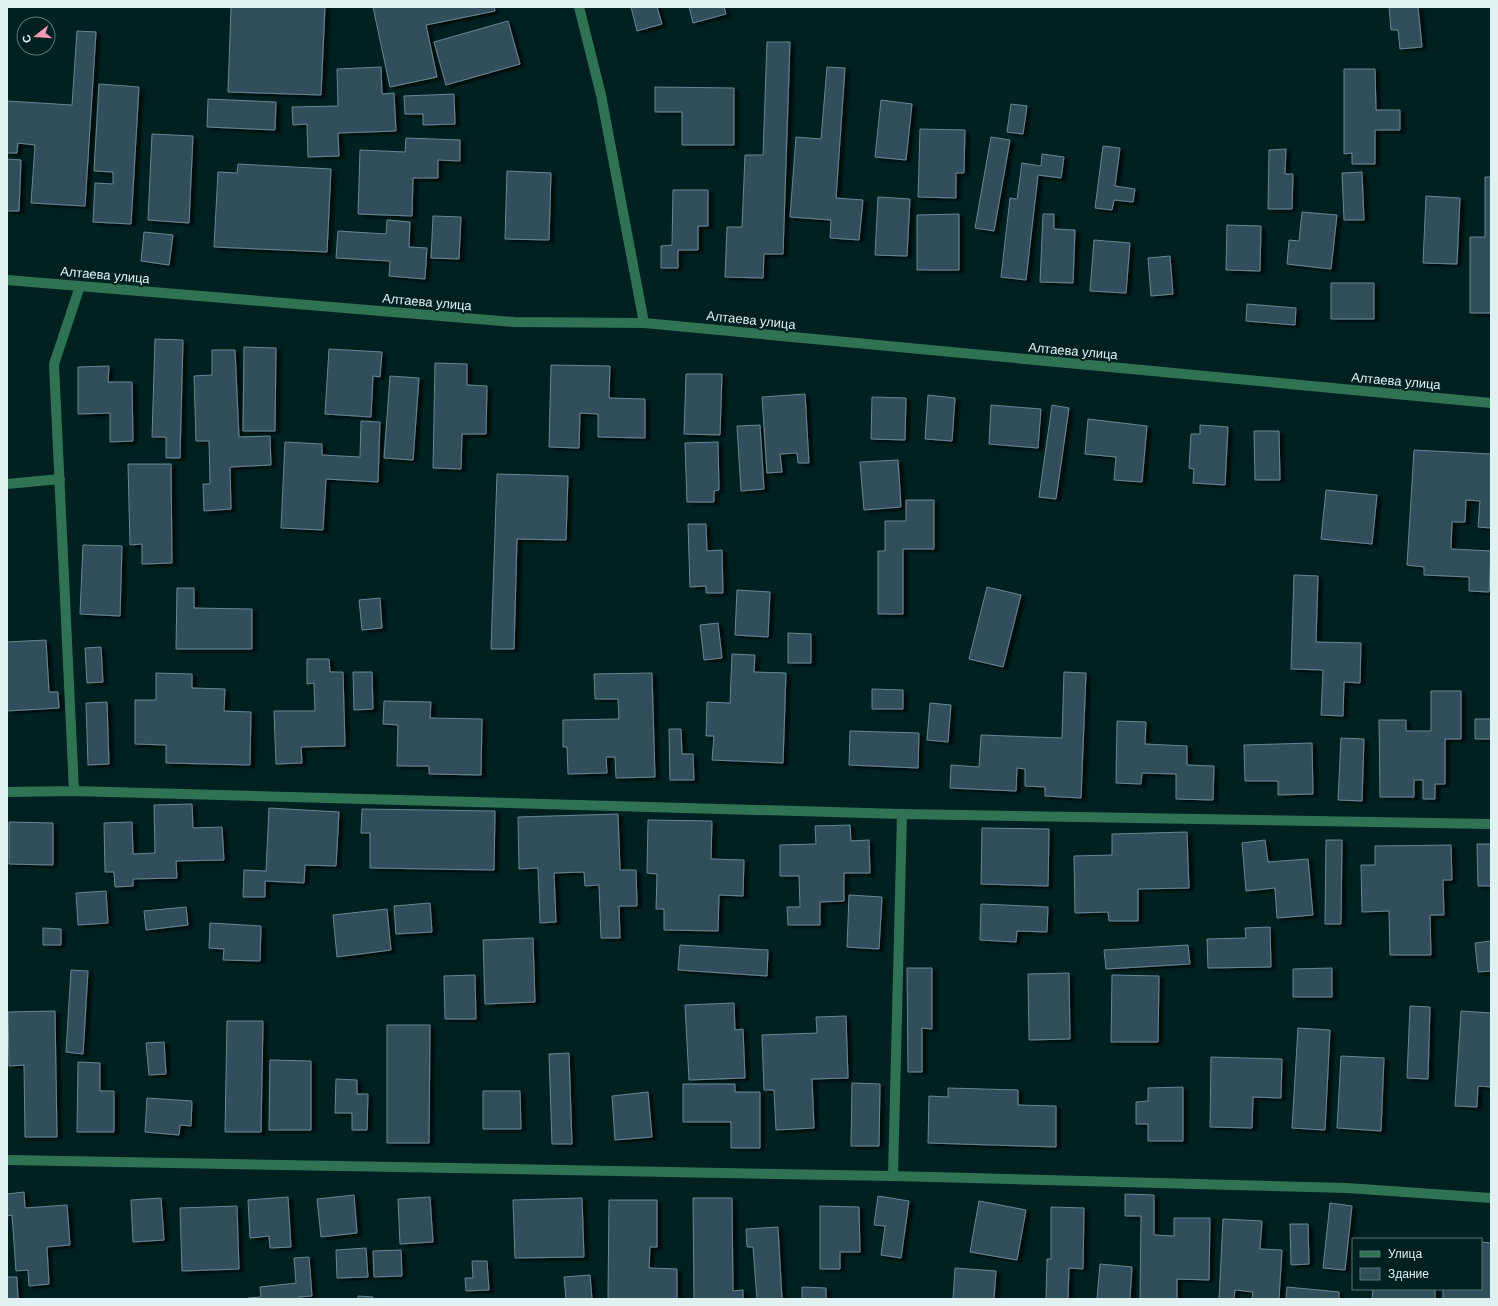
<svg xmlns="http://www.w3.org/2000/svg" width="1498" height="1306" font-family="'DM Sans',sans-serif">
<defs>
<filter id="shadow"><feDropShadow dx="4.5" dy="2.5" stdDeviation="1" flood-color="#0009"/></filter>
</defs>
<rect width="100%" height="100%" fill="#002120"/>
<path fill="#324e5b" stroke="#688693" filter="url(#shadow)" d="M231 7H325L321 95 228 92Z
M373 7H494L495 11 426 25 437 77 390 87Z
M631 7H657L662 24 637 31Z
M689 7H724L726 14 693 23Z
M1389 7H1418L1422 47 1400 49 1398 30H1391Z
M508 21 520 64 446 85 434 42Z
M77 31 96 32 85 206 31 203 35 145 18 143 17 153H7V101L72 105Z
M767 42H790L783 254H764L763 278 725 277 727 227H742L745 155H763Z
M381 67 382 94 394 93 396 131 338 133 339 156 308 157 307 124 293 125 292 107 338 106 337 69Z
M827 67 845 68 836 198 863 200 859 240 830 238 831 220 790 217 796 137 821 139Z
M1344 69H1375L1376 110H1400V130H1375V164H1352V153L1344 154Z
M99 84 139 87 131 224 93 222 95 183 113 184V172L94 171Z
M655 87 734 88V145H682V112H655Z
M454 94 455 124 423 125V114H405L404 96Z
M208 99 276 102 275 130 207 127Z
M881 100 912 104 906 160 875 157Z
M1011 104 1027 106 1023 134 1007 132Z
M920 129 965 130 964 173H956V198L918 197Z
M152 134 193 136 189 223 148 220Z
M991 137 1010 140 994 231 975 228Z
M406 138 460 140V161L438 160V178H413L412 216 358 214 360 150 405 152Z
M1103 146 1120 148 1115 186 1135 189 1133 202 1114 200 1112 210 1095 208Z
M1286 149 1285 174H1293L1292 209H1268L1269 150Z
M1042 154 1064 157 1061 178 1038 175 1026 280 1001 277 1010 198 1017 199 1022 163 1041 166Z
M7 159 21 160 19 211H7Z
M238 164 331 169 327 252 214 247 218 172 237 173Z
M507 171 551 173 549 240 505 239Z
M1362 172 1364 220H1344L1342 173Z
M1485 177H1491V313H1470V237H1485Z
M673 190H708V226H698V250H678V268H661V246L672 245Z
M1426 196 1460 198 1457 264 1423 263Z
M878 197 910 199 907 256 875 255Z
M1302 212 1337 215 1331 269 1287 264 1289 240 1299 241Z
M959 214V270H917V215Z
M1043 214H1054V229L1075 230 1073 283 1040 282Z
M433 216 461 217 459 259 431 258Z
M387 220 410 222 409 247 427 248 425 279 389 276 390 261 336 258 338 231 386 234Z
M1227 225 1261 226 1260 271 1226 270Z
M144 232 173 235 169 265 141 261Z
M1094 240 1130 243 1126 293 1090 291Z
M1170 256 1173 294 1151 296 1148 258Z
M1331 283H1374V319H1331Z
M1247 304 1296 308 1295 325 1246 321Z
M155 339 183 340 180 458H166V437H152Z
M244 347 276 348 275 431H243Z
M329 349 382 352 380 377 373 376 371 417 325 414Z
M212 350H235L239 437 270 436 271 465 230 467 231 509 204 511 203 484H210L209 441H196L194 376 212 375Z
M435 363 467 364V385L487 386 486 434H462L461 469 433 468Z
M551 365 610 366 609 398 645 399V438L598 437V414L580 413 579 448 549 447Z
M109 366 108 382H132L133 441 110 442V413L78 414V367Z
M686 374H722L720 435 684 434Z
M390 376 419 378 413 460 384 458Z
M805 394 809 463H798L797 453 780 454 782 472 767 473 762 397Z
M928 395 955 398 952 441 925 439Z
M872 397 906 398 905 440 871 439Z
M991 405 1041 409 1038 448 989 444Z
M1052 405 1069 408 1056 499 1039 497Z
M1088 419 1147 426 1142 482 1114 480 1116 457 1085 454Z
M361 421 380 422 378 482 326 479 323 530 281 528 285 442 322 444V455L360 457Z
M760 425 764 489 741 491 737 426Z
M1200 425 1228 427 1225 485 1193 483 1194 469 1189 468 1191 434H1200Z
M1254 431H1279L1280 480H1255Z
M718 442 719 490 714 491V502H687L685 443Z
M1414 450 1491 454V528L1478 527 1480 501 1466 500 1465 522H1452L1451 549 1491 551 1489 592 1469 591V577L1424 575V567L1407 565Z
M898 460 901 507 864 510 860 462Z
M128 464H171L172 563 142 564V544L130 545Z
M497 474 568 476 566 540 517 539 514 649H491Z
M1326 490 1377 495 1372 544 1321 539Z
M906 500H934V549H903V614H878V551H885V521H906Z
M688 524H706L707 551 722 550 723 593H706V586L690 587Z
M83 545 122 546 120 616 80 614Z
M1294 575 1318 576 1316 642 1361 643 1360 683 1344 682 1343 716 1321 715 1323 670 1291 669Z
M987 587 1021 595 1003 667 969 659Z
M177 588H194V608L252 609V649H176Z
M737 590 770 592 768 637 735 635Z
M380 598 382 628 362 630 359 600Z
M718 623 722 658 704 660 700 625Z
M788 633 811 634V663H788Z
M46 640 49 692H58L59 708 7 711V642Z
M101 647 103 682 87 683 85 648Z
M732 654 755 655 754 672 786 673 783 763 712 760 714 736H706L707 702 730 703Z
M307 659H329L330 672H343L345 746 301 747 302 763 276 764 274 711H315L314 683 307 684Z
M353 672H372L373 709 354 710Z
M1064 672 1086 673 1081 798 1045 796V787L1025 786V769L1017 768 1016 791 950 788 951 765 979 767 981 735 1062 738Z
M156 673 192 674V688L225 689 224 711 251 712 250 765 166 763V745L135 744V700H156Z
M652 673 655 777 616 778 615 757H606L607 773 568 774 567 747H563V720L619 719 618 699H595L594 674Z
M872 689 903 690V709H872Z
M1431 691H1461V739H1445V784H1435V799H1423V780H1414V797H1380L1379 720H1406V731H1431Z
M384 701 431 702 430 718 482 719 481 775 429 774V766H397L398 725 383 724Z
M107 702 109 764 88 765 86 703Z
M930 703 951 705 948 742 927 740Z
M1475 719H1491V739H1475Z
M1117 721 1146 722 1145 744 1187 746V765L1214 766 1213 800 1176 799V774L1142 773 1141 784 1116 783Z
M669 729H681L682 754H693L694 780H670Z
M850 731 919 733 918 768 849 765Z
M1341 738 1364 739 1362 801 1338 800Z
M1312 743 1313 794 1278 795V781H1245L1244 745Z
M192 804 193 828 222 827 224 860 176 861 177 878 133 879V886L115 887 114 872H105L104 823 132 822 133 854 155 853 154 805Z
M269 808 339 812 336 866 305 865 304 883 265 881V897H243L244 870 266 871Z
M362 809 495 811 494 870 370 868V833H361Z
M618 814 620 870H636L637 906H619L620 938H601L599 885 585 886 584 872 554 873 556 922 540 923 538 868 519 869 518 817Z
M648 820 712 821 711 859 744 860 743 896 719 895 718 931 664 930V909H656L657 874 647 873Z
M9 822 53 823V865L9 864Z
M850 825 851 841 869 840 870 873H844V901L820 902V925H788L787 907H800L799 876H780V845L816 844 815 826Z
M982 828 1049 829 1048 886 981 884Z
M1187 832 1189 888 1138 889V921H1109L1108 912 1075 913 1074 856 1112 855V834Z
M1265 840 1268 862 1308 859 1313 915 1277 918 1275 888 1246 891 1242 843Z
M1326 840H1342L1341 924H1325Z
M1477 844H1491V886H1478Z
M1451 845 1452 880H1443L1444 915H1430L1431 955H1390L1389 911 1362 912 1361 865H1375V846Z
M106 891 108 923 78 925 76 893Z
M849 895 882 897 879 949 847 947Z
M430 903 432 932 396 934 394 906Z
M981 904 1048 907 1047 932 1017 931 1016 942 980 940Z
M186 907 188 925 146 930 144 911Z
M387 909 391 950 337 957 333 915Z
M210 923 261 926 260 961 223 960 224 949 209 948Z
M1270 927 1271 967 1208 968 1207 939 1246 938 1245 928Z
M43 928 61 929V945H43Z
M533 938 535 1002 485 1004 483 940Z
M1491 941V971L1478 972 1475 943Z
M680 945 768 950 767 976 678 970Z
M1188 945 1190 964 1106 969 1104 950Z
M907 968H932V1029L922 1028V1072H908Z
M1332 968V997H1293V969Z
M71 970 88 971 83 1054 66 1052Z
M1069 973 1070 1039 1029 1040 1028 974Z
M475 975 476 1019H445L444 976Z
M1112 975 1159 976 1158 1042H1111Z
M734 1003 735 1030 743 1029 745 1078 689 1080 685 1005Z
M1410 1006 1430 1007 1428 1079 1407 1078Z
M55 1011 57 1137H25L24 1065 9 1066 8 1012Z
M1461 1011 1491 1013V1087L1478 1086 1477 1107 1455 1106Z
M846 1016 848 1078 812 1079 814 1128 776 1130 774 1090H764L762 1035 817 1033 816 1017Z
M227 1021H263L261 1132H225Z
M387 1025H430L429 1143H387Z
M1298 1028 1330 1030 1325 1130 1292 1128Z
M164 1042 166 1074 149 1075 146 1043Z
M569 1053 572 1144H552L549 1054Z
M1341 1056 1384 1058 1381 1131 1337 1128Z
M1211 1057 1282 1059 1281 1098 1253 1097 1252 1128 1210 1127Z
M270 1060 311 1061V1130H269Z
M78 1062 100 1063V1091H114V1132H77Z
M336 1079 357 1080V1094H368L367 1130H352V1113H335Z
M852 1083 880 1084 879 1146H851Z
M683 1084H735V1092H760V1148H731V1122H683Z
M1183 1087V1141H1148V1124H1136V1102L1148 1101V1088Z
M948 1088 1018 1090V1105L1056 1106V1147L928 1143 929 1096 948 1097Z
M483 1091H520L521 1129H483Z
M648 1092 652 1137 615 1140 612 1096Z
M147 1098 192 1101 191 1126 180 1125 179 1135 145 1132Z
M24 1192 25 1208 67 1205 70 1245 47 1247 49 1284 29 1286 28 1270 16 1271 12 1215 7 1216V1194Z
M1125 1194 1154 1195V1235L1174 1236V1218H1210L1209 1280 1177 1279V1299H1140L1141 1216H1125Z
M354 1195 357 1233 321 1237 317 1199Z
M878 1196 909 1201 901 1258 881 1255 885 1226 874 1225Z
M288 1197 291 1247 270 1248 269 1236 250 1238 248 1200Z
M430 1197 433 1242 400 1244 398 1199Z
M161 1198 164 1240 133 1242 131 1200Z
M582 1198 584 1257 515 1258 513 1200Z
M693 1198H732L733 1291 743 1290V1299H694Z
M609 1200H657V1247H650L649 1268 677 1269V1299H608Z
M979 1201 1026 1210 1017 1260 970 1252Z
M1330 1203 1352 1206 1345 1270 1323 1268Z
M237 1206 239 1269 182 1271 180 1208Z
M820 1206 859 1207 860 1252H840V1269H820Z
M1051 1207 1084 1208 1083 1269 1069 1268 1068 1299H1046L1047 1259H1051Z
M1223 1219 1262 1221 1260 1249 1282 1250 1279 1299H1252L1253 1292 1235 1290 1234 1299H1219Z
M1290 1224H1308L1309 1264 1291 1265Z
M778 1227 782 1299H757L753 1247H747L746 1229Z
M1481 1242 1491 1243V1299H1443V1289H1481Z
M366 1248 368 1277 337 1278 336 1250Z
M401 1250 402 1276 374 1277 373 1251Z
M309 1257 312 1296 299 1297V1299H248V1298L261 1297 260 1287 296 1283 294 1258Z
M472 1261H487L489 1290 466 1291 465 1278H473Z
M1100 1264 1132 1267 1130 1299H1097Z
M955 1268 996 1271 994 1299H953Z
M590 1275 592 1299H566L564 1277Z
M7 1277H17L18 1299H7Z
M802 1287 826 1288V1299H802Z
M1287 1287 1339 1292V1299H1286Z
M1373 1289H1435V1299H1372Z
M358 1296 373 1297V1299H358Z"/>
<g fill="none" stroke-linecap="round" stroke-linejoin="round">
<path stroke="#2f7254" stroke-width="10" d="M579 7 601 95 644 323
M7 280 514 322 644 323 1491 403
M7 484 60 479
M74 791 54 364 80 286
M7 792 74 791 902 814 1491 824
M7 1160 893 1176 1347 1188 1491 1198
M893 1176 902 814"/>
</g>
<g text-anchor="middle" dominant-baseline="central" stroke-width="4" stroke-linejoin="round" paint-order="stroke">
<g font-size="13" fill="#dff1f1" stroke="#002120">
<text transform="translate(105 275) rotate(5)">Алтаева улица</text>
<text transform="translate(427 302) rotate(5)">Алтаева улица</text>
<text transform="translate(751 320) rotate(6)">Алтаева улица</text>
<text transform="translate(1073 351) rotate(5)">Алтаева улица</text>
<text transform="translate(1396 381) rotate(5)">Алтаева улица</text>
</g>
</g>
<rect width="1498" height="1306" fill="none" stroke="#dff1f1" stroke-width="16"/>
<rect x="1352" y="1238" width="130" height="52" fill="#002120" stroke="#597474"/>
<rect x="1360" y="1251" width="20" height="6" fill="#2f7254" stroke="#597474"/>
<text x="1388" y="1258" font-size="12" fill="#dff1f1">Улица</text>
<rect x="1360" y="1268" width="20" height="12" fill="#324e5b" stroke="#597474"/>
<text x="1388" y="1278" font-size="12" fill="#dff1f1">Здание</text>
<g transform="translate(36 36) rotate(253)"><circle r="19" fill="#002120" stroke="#597474"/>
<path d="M0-3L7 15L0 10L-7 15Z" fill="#f09ab5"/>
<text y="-6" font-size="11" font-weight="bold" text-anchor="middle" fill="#dff1f1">С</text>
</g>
</svg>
